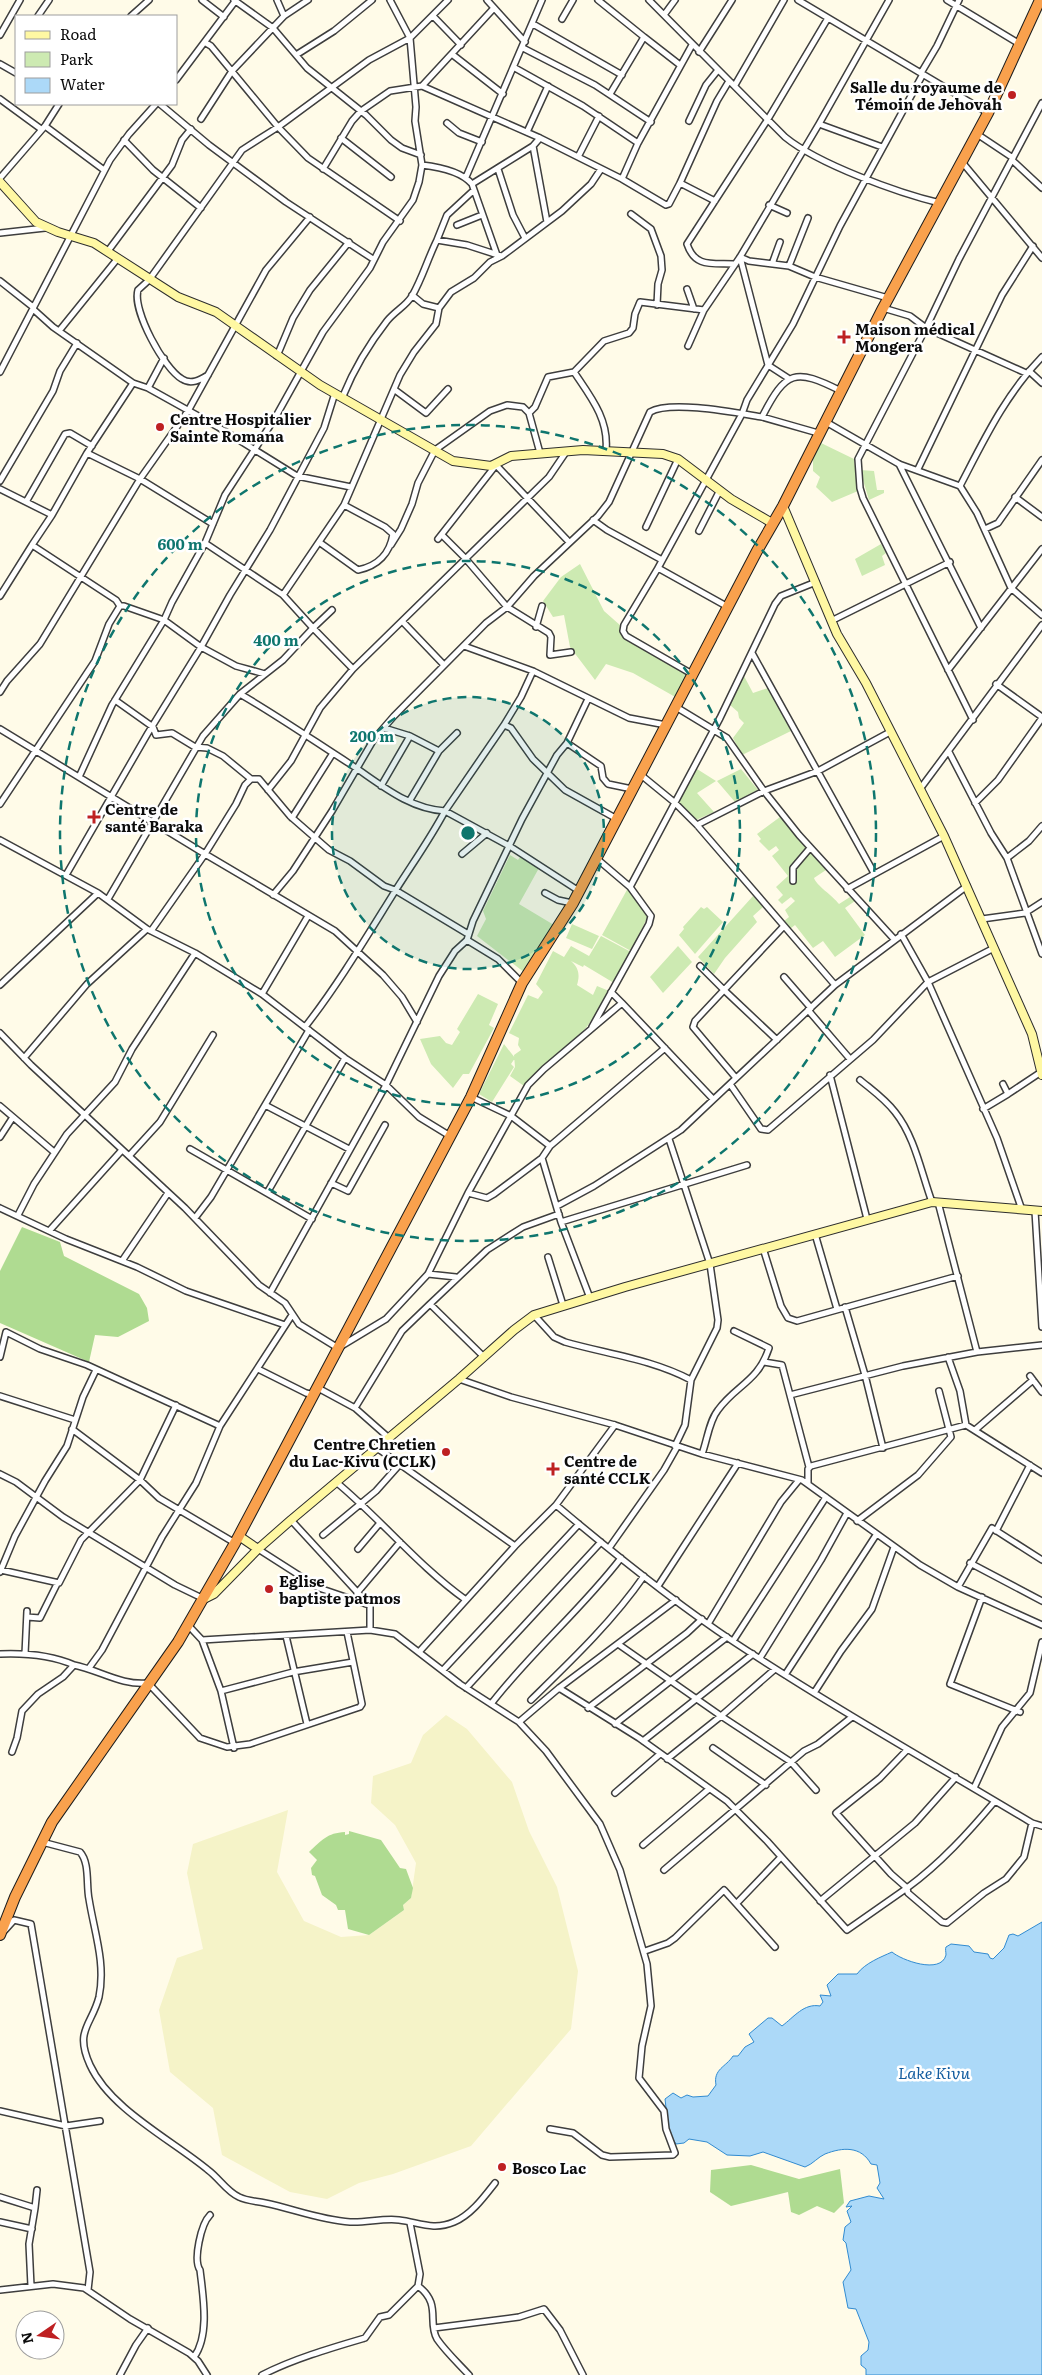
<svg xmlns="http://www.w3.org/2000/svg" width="1042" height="2375" font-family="Literata,serif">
<rect width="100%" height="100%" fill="#fffbe8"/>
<path fill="#f5f3c8" d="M446 1715 467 1729 512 1782 529 1831 557 1887 578 1971 571 2029 471 2146 393 2174 359 2183 327 2199 290 2192 222 2155 213 2108 170 2072 159 2010 177 1958 203 1949 187 1873 193 1844 288 1810 277 1872 304 1921 341 1937 369 1935 404 1910 403 1905 411 1898 416 1863 395 1825 371 1803 373 1776 411 1763 423 1735Z"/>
<path fill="#cdeab2" d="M821 443 854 459 858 491 832 502 816 487 820 477 813 471V459Z
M860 470 874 471 877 490H884V493L869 500Z
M881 544 886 553 882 556 885 565 862 576 855 559Z
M580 564 604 611 629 633 686 668 687 676 677 698 633 673 606 664 595 680 570 647 564 615 553 617 543 601 561 577Z
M744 676 753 693 768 688 791 731 742 755 733 738 744 723 739 718 738 712 730 705Z
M697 769 716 781 697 793 714 812 696 820 677 801Z
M741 769 758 790 735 802 717 781Z
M780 817 826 870 814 878C816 885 833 896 839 904L850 897 855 901 845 908 865 935 835 957 823 941 813 948 795 925 790 929 784 921 789 917 785 910 795 901 791 897 782 904 778 900 783 895 776 887 788 876 772 856 779 850 776 846 769 851 759 841 761 839 757 834Z
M510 855 518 860 520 857 539 868 519 904 554 925 529 976 477 936 486 919 483 911Z
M628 888 648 916 631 951 602 935Z
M753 896 763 907 753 916 757 922 725 958 714 974 698 957Z
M701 907 704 909 707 907 723 922 695 954 679 935 684 929 683 927Z
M572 924 599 936 592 949 566 938Z
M601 936 631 952 614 983 584 965 583 967 571 961C579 968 580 975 577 985L593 995 597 986 609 991C600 1007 591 1023 579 1036 562 1055 541 1068 524 1086L510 1076 515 1067 514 1055 521 1050 518 1045 519 1038 509 1033 528 995 538 999 543 992 536 984 553 951 564 957 571 946 589 956Z
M678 946 692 962 663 993 650 977Z
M478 994 498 1004 489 1025 494 1028 469 1074H463L453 1088 431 1064 420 1039 440 1036 446 1043 452 1045 460 1032 457 1029Z
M504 1044 515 1058 511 1064 514 1067 492 1102 479 1094Z"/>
<path fill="#afdb91" d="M22 1227 60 1242 64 1256 139 1294 147 1308 149 1321 118 1337 95 1335 89 1362 0 1323V1271Z
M349 1831 381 1840 400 1868 406 1869 413 1888 411 1898 403 1905 404 1910 369 1935 348 1929 345 1910H338L336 1905 322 1895 315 1876 312 1875 311 1868 317 1860 309 1852C322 1840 327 1833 345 1832V1835L349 1834Z
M751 2165 799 2179 840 2169 844 2203 834 2213 817 2206 799 2215 791 2212 788 2192 731 2206 710 2192 711 2170Z"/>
<path fill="#acd9f8" stroke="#318bd1" d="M1042 1922V2375H866V2369L861 2365V2356L868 2350 869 2342 856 2309 848 2308 843 2282 851 2270 846 2243 843 2240 845 2227 851 2222 847 2211 852 2206 846 2207 850 2201 869 2196 884 2199 877 2188 880 2183 877 2165 871 2164C861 2146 843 2147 825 2154 818 2157 813 2164 805 2167L763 2152 750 2156 727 2155 707 2142 689 2139 684 2143 676 2144 669 2133 665 2099 673 2093 681 2098 687 2095 693 2097 708 2096 716 2085C713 2069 726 2067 733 2056H738L745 2047 754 2042 749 2034 768 2018H772L782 2026C794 2017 804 2003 820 2006L823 2002 820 1995 831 1996 827 1985 838 1974H857C865 1963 881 1957 892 1952 901 1960 941 1975 946 1955 946 1952 945 1949 946 1947L951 1944 969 1946 974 1952 988 1954 990 1958 993 1959 1004 1948 1009 1935 1013 1934 1018 1936Z"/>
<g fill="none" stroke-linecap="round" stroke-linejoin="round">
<defs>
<path id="street" d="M202 0 224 17
M234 0 273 28 307 68 366 115 391 140 402 148 421 155
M277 0 284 16
M487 0 525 42
M598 0 644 37 610 94
M649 0 785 137C818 164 898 193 940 203
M798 0 988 113
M947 0 1018 43
M664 15 675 0
M38 16 49 0
M131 16 149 0
M433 16 461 45
M562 19 573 0
M533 24 622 75
M0 35 20 0
M644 37 680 65
M206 43 211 46 278 127 308 158 400 221
M523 48 595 85 651 122
M699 52 732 0
M296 55 334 31 372 0
M453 55 503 94
M0 64 16 73
M515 68 583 106 638 143
M921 73 937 46 959 0
M176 80 236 0
M735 85 784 0
M422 86 494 8
M0 99 41 129
M160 104 209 145 286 202 373 259
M201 119 232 71 284 16 308 0
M689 121 706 85 718 70
M447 123 459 133 482 142
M819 124 882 147
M45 126 104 170
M527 132 548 86
M977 134 1013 158
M341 138 391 177
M124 140 153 170 201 208
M533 146 547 222
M578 157 599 116
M1012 160 1042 188
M962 162 1042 258
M422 165C439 167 461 171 472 184L497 255
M323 169 352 121 361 111 390 91 422 86 540 138 622 179 666 205 669 204 680 183 715 201
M498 169 513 215 525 238
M466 177 542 0
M0 178 45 126 59 104
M622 179 638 143 692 45
M680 183 717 101 729 81
M472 184 533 146 540 138
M769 205 787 213
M631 214 651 229 661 256 662 270 658 284 657 305
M457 225 482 215
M0 233 45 228
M437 240 447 215 474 190
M108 251 172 165 182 140 191 129
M740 257 749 261 789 266 815 277 888 298
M740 257 768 365 788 378
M734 264C712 263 695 268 687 244L768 119 828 18
M772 264 780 242
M789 266 808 218
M0 281 33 307
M687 289 694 309
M412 295 423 304 439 308
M883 308 910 316 926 328 1026 373
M33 309 53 327 133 383 148 388 218 427 297 476 351 487
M59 331 118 258
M688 346 704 310
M277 356 293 318 310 290 349 242
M1029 371 1042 383
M0 372 110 160 129 134 156 104
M574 372C590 396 609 419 606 450
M208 375C200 380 191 385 182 379 164 369 132 310 138 290L149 280 242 150 278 127 369 60 410 38 448 0
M148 388 164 358
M395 390 426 413 448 389
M343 396C354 369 369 344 387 321 395 311 406 306 412 296 422 279 428 258 437 240L467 245 501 256
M529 413 535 407 548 377 574 372 604 341 629 333 633 328 635 314 640 302 704 310 740 257 819 124 889 0
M762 417 818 433
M826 422 899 464 960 486 977 513 1011 588 1042 615
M87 453 140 479 213 524
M899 464 981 628
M918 469 1002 295 1033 246
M0 481 53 391 60 371 77 343
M960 486C984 440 1005 395 1042 357
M0 489 52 515 32 545 116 600 120 606
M1015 497 1042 517
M26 502 65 434 70 433 92 446
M52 515 87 453 133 383
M593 520 607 530 662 560
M646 527 678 459
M985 529 998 523 1042 460
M699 531 720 490
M442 535 465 558 507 607 549 633 551 637 550 655 571 652
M438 539 496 465 569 542
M319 542 358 570C378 566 390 553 393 534L385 527 344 505
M391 545 401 529 412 504 418 483 435 450 490 411 507 405 523 407 529 413 540 453
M658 568 742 414 747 400 793 324 840 226 923 74
M283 595 344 505 400 375 414 352 436 324 439 308 451 292 474 278 490 262 502 256 562 211 591 184 601 169
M0 596 32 545
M332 610 313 628 353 669
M402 621 444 665
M831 621 950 562
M536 627 542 606
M464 646 533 671 629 718 666 725
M752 653 874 873
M948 670 1042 549
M265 674 236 666 201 647 230 595 270 530 324 428 335 393
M692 674 626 636 623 631 624 625 658 568 728 607
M996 684 1042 717
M0 692 7 681 40 644 140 479 188 411 266 270 310 217
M240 694C278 716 314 741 350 764 379 783 408 809 445 811L504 725 511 728 533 759 565 790 617 819
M115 700 153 727 156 735 172 733 195 747 207 748 223 756 251 779
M676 707 727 738 764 791 799 835 894 939
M973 720 863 498 860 488 858 459 926 328 959 259 1042 103
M504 725 521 697 533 671
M0 729 205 854 151 931
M410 736 439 751
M567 743 601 766 603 778 608 784 632 789
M949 752 991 833 1007 858 1042 954
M641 775 674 802 697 825 835 985
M79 777 112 705 164 620 172 602 205 543 225 495 275 418 323 332 370 268 383 242 413 200 419 182 422 165 415 121 416 107 410 38 390 0
M381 786 410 736 384 728
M920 789 1042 625
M268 790 291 761 320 708 353 669 549 477 566 452
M410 800 439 751 457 733
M975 803 998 780 1042 718
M0 804 95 661 109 624 120 606H124L164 620 201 647 148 733 66 875
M292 818 333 753
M697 825 764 791 818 771 890 732
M0 840 98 893 147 929 195 953 262 994 345 1058 386 1085 419 1117 450 1136
M462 854 487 833
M1007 858 1029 841 1042 826
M793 881V868L810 848
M630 887 720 718 775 604 781 596 816 582
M847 889 944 836
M545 893 558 900 572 903
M273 895 293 871 332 811 374 739 394 716 486 623 507 607 534 576 598 516 609 502 650 412C671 400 737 413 762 417 786 370 795 368 841 391
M108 899 203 736 240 694 283 660 313 628 283 595 205 543
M982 919 1025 913 1042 902
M901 934 928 982 997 1138 1022 1210
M467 940 498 959 522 983
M700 966 724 990 695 1021 693 1027 736 1078
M784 977 811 1008
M0 985 98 893
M611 992 622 1003
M262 994 308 916
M808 1010 850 1059
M417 1022 402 997 383 975 335 931 205 854 236 804 245 785 251 779H259L290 816 329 850 350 861 384 886 395 890 468 934
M305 1027C337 986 364 941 392 896 410 867 429 841 445 811L511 847 579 891
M592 1027 649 924 651 916 630 887 596 858
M0 1033 31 1065 185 1208 259 1285 285 1303 299 1324 338 1348 386 1319 428 1274 468 1193 528 1085 544 1069 622 1003 713 1099
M777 1040 724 990 784 926
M24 1058 87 984 147 929
M830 1075 867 1219
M860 1080C872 1090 885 1099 895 1112 915 1137 921 1172 932 1202
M730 1084 761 1129 768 1130 873 1040 928 982 994 948
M1003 1084 1008 1094 1041 1072
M471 1097 511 1116 550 1146
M265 1105 349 1149
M0 1106 54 1152
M983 1109 1008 1094
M0 1137 13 1117
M669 1139 710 1264 718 1320 717 1328 691 1380 685 1425 675 1446
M190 1149 312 1219
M129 1156 160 1122 213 1035
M542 1158 561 1222 590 1298
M331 1183 348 1191 385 1125
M267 1193 345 1058
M468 1193 487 1198 494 1194 542 1158 550 1146 665 1048
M557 1206 594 1186 681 1130 835 985 967 886
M0 1208 66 1239 137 1267 186 1291 285 1325
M1035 1211 1042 1327
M18 1215 34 1184 67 1134 115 1082 132 1049 195 953
M195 1218 211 1197 309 1030
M561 1222 747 1165
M50 1230 122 1150
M815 1234 837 1309
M763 1248 781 1306 788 1318 797 1321 958 1276
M548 1257 563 1305
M122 1261 168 1193
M428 1274 456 1277
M270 1293 386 1085 439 976 455 951 467 940 473 921 522 819 557 755 567 743 588 699
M845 1307 865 1375 883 1448
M534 1315 554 1337 565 1342C607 1354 651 1359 691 1380
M977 1352 1042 1345
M0 1357 6 1332 40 1349 87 1365 220 1426 292 1315
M484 1357 430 1304 487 1250 523 1227 559 1214
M948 1357 960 1391 966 1425
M764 1362 782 1365 809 1467
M258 1369 306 1393 314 1395
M1030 1376 1042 1392
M459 1379 511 1397 615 1425 702 1454 802 1480 920 1565 958 1587 1042 1625
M318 1388 355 1408 389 1438
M790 1395 903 1366 977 1352 938 1202
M0 1396 75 1420
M355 1408 402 1331 430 1304
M72 1429 140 1480 159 1498 235 1543
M975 1430 1033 1380
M377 1448 515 1546
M702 1454C707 1441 709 1421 718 1410 736 1385 758 1382 769 1348L734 1331
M0 1474 16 1482 63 1517 175 1585 204 1599
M336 1482C381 1519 418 1566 466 1600
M808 1483V1469L811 1466 966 1425 1042 1473
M556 1505C613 1553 672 1601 734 1642 831 1706 932 1763 1032 1823L1042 1826
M291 1520 370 1606V1630
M857 1521 918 1475 951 1437 939 1391
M996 1531 1030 1465
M323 1535 376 1491 400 1464
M609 1548 664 1470 677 1447
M258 1549 319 1588 369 1605
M358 1549 380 1523
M970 1563 1042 1601
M1 1570 59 1583 81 1540 140 1480 176 1405
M0 1572 15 1536 45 1481 67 1446 83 1397 96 1370
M658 1586 738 1463
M958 1587 992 1528 1042 1560
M357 1593 400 1542
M982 1597 950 1684 1020 1712
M27 1617 40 1618 57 1584
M708 1624 781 1502 799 1480
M188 1625 202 1640 370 1630 395 1634 460 1684 519 1722 546 1751 600 1824 620 1870 647 1964 651 2006 642 2046 639 2078 664 2111 666 2129 675 2153 673 2155 610 2157 602 2155 573 2133 550 2129
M286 1636 307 1724
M202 1640 221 1691 234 1748
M733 1641 826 1497
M618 1644 721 1716 667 1759
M419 1652 515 1546 556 1505 615 1425
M0 1654C25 1653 51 1655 74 1665
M25 1654 27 1611
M760 1658 821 1560 847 1513
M89 1668 102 1650 162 1537 196 1483 220 1426
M775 1669 721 1716 791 1762 816 1790
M443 1670 579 1524
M785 1675 876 1535
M466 1688 601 1542
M559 1688 639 1738 727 1801 767 1841 847 1930 907 1888 891 1874 836 1813 880 1778 907 1750
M221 1691 293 1672 353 1662
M814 1693 841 1651 872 1609 894 1547
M531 1700C571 1661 612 1622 644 1576
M491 1704C531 1652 581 1610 621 1558
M588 1708 687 1633 702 1619
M519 1722 559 1688 676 1600
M615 1724 727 1637
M643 1741 753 1654
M713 1748 766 1785
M12 1752 17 1738 22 1711 38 1694 63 1677 74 1665C99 1670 122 1686 148 1683L200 1738 227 1747 250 1744 360 1707 362 1704 347 1632
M974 1788 1002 1727 1030 1693 1042 1642
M615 1793 660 1754
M995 1801C968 1833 941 1863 907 1888L908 1893 942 1922 947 1923 984 1893 1006 1879 1024 1857 1032 1823
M42 1842 80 1852C90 1863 86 1885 89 1899 94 1931 106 1963 99 1997 92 2025 74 2030 90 2065 110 2109 172 2140 208 2170 219 2178 227 2192 239 2197 247 2201 256 2201 265 2203 294 2209 320 2220 350 2222 366 2223 383 2218 399 2220 418 2222 433 2231 454 2222 471 2215 484 2197 495 2183
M643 1845 709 1789
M664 1870 804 1751 818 1744 852 1717
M820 1901 915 1823 956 1777
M737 1903 781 1857
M5 1930 14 1920 31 1924 90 2272 88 2290
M645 1951 668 1943 675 1938 724 1890 775 1947
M0 2111 66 2126 100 2121
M0 2197 35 2208 29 2244 31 2286
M35 2208 37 2190
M0 2222 32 2229
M410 2223 420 2274 418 2286C442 2304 427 2322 437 2339 446 2352 459 2364 469 2375
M0 2290 53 2284 84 2288 130 2319 189 2353 198 2361 207 2375
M434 2328 519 2317 544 2309 560 2330 583 2375
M194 2357C210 2335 203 2296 200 2270 193 2260 201 2224 210 2215
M120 2375 136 2345 148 2328
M262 2375C293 2359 331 2348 365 2338L380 2317 389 2315 418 2286"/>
<path id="secondary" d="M0 182 36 222 58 232 94 243 178 297 216 312 320 385 453 461 491 466 511 456 583 450 663 454 678 459 731 499 772 523
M783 506 837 634 866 683 944 836 1032 1034 1042 1075
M239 1536 258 1549
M204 1599 214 1594 258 1549 291 1520 459 1379 514 1330 534 1315 625 1287 932 1202 1042 1211"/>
<path id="highway" d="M0 1935 15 1897 52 1822 178 1642 235 1543 471 1097 522 983 573 903 757 551 783 506 883 308 988 113 1040 0"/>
</defs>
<use href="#street" stroke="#3e3e3e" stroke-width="8"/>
<use href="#secondary" stroke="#2d2d2d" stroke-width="10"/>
<use href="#highway" stroke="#1c1c1c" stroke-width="12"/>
<use href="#street" stroke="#fff" stroke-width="5"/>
<use href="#secondary" stroke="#fff8a3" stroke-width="8"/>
<use href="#highway" stroke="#f9a14d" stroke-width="10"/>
</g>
<circle cx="468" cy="833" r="136" fill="#0f766e" fill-opacity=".12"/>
<g fill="none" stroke="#0f766e" stroke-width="2.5" stroke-dasharray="9 6">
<circle cx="468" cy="833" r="136"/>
<circle cx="468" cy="833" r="272"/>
<circle cx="468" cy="833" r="408"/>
</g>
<g fill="#be2022" stroke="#fff" stroke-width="2">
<circle cx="1012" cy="95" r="5"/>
<path d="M841.5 329.5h5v5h5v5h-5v5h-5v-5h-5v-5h5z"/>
<circle cx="160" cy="427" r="5"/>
<path d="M91.5 809.5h5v5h5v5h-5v5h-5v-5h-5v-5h5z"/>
<circle cx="446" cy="1452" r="5"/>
<path d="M550.5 1461.5h5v5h5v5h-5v5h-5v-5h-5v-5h5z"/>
<circle cx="269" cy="1589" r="5"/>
<circle cx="502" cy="2167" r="5"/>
</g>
<g text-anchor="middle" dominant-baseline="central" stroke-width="5" stroke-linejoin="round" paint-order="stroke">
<g font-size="15" font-weight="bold" fill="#0b0b0b" stroke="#fff" text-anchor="start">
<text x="1002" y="86" text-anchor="end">Salle du royaume de<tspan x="1002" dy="17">Témoin de Jehovah</tspan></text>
<text x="855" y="328">Maison médical<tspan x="855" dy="17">Mongera</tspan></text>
<text x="170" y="418">Centre Hospitalier<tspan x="170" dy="17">Sainte Romana</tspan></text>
<text x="105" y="808">Centre de<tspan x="105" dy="17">santé Baraka</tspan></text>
<text x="436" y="1443" text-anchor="end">Centre Chretien<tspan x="436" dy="17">du Lac-Kivu (CCLK)</tspan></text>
<text x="564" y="1460">Centre de<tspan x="564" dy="17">santé CCLK</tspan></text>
<text x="279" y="1580">Eglise<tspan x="279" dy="17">baptiste patmos</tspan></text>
<text x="512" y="2167">Bosco Lac</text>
</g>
<g font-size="16" font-style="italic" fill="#125c9f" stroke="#fff">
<text x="934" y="2072">Lake Kivu</text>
</g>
</g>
<circle cx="468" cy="833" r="8" fill="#0f766e" stroke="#fff" stroke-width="2.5"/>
<g font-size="15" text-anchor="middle" font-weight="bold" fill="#0f766e" stroke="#fff" stroke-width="5" stroke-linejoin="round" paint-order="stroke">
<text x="180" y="550">600 m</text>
<text x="276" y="646">400 m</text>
<text x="372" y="742">200 m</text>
</g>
<rect x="15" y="15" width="162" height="90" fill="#ffffff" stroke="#9d9d9d"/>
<rect x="25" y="31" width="25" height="8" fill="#fff8a3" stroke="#9d9d9d"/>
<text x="60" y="40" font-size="15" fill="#0b0b0b">Road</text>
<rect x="25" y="52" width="25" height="15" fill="#cdeab2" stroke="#9d9d9d"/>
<text x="60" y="65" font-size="15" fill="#0b0b0b">Park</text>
<rect x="25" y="78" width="25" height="15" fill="#acd9f8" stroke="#9d9d9d"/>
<text x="60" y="90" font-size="15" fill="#0b0b0b">Water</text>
<g transform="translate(40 2335) rotate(257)"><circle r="24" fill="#ffffff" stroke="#9d9d9d"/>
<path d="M0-4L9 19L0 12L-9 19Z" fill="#be2022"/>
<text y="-8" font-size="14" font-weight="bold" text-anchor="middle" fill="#0b0b0b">N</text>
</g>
</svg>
